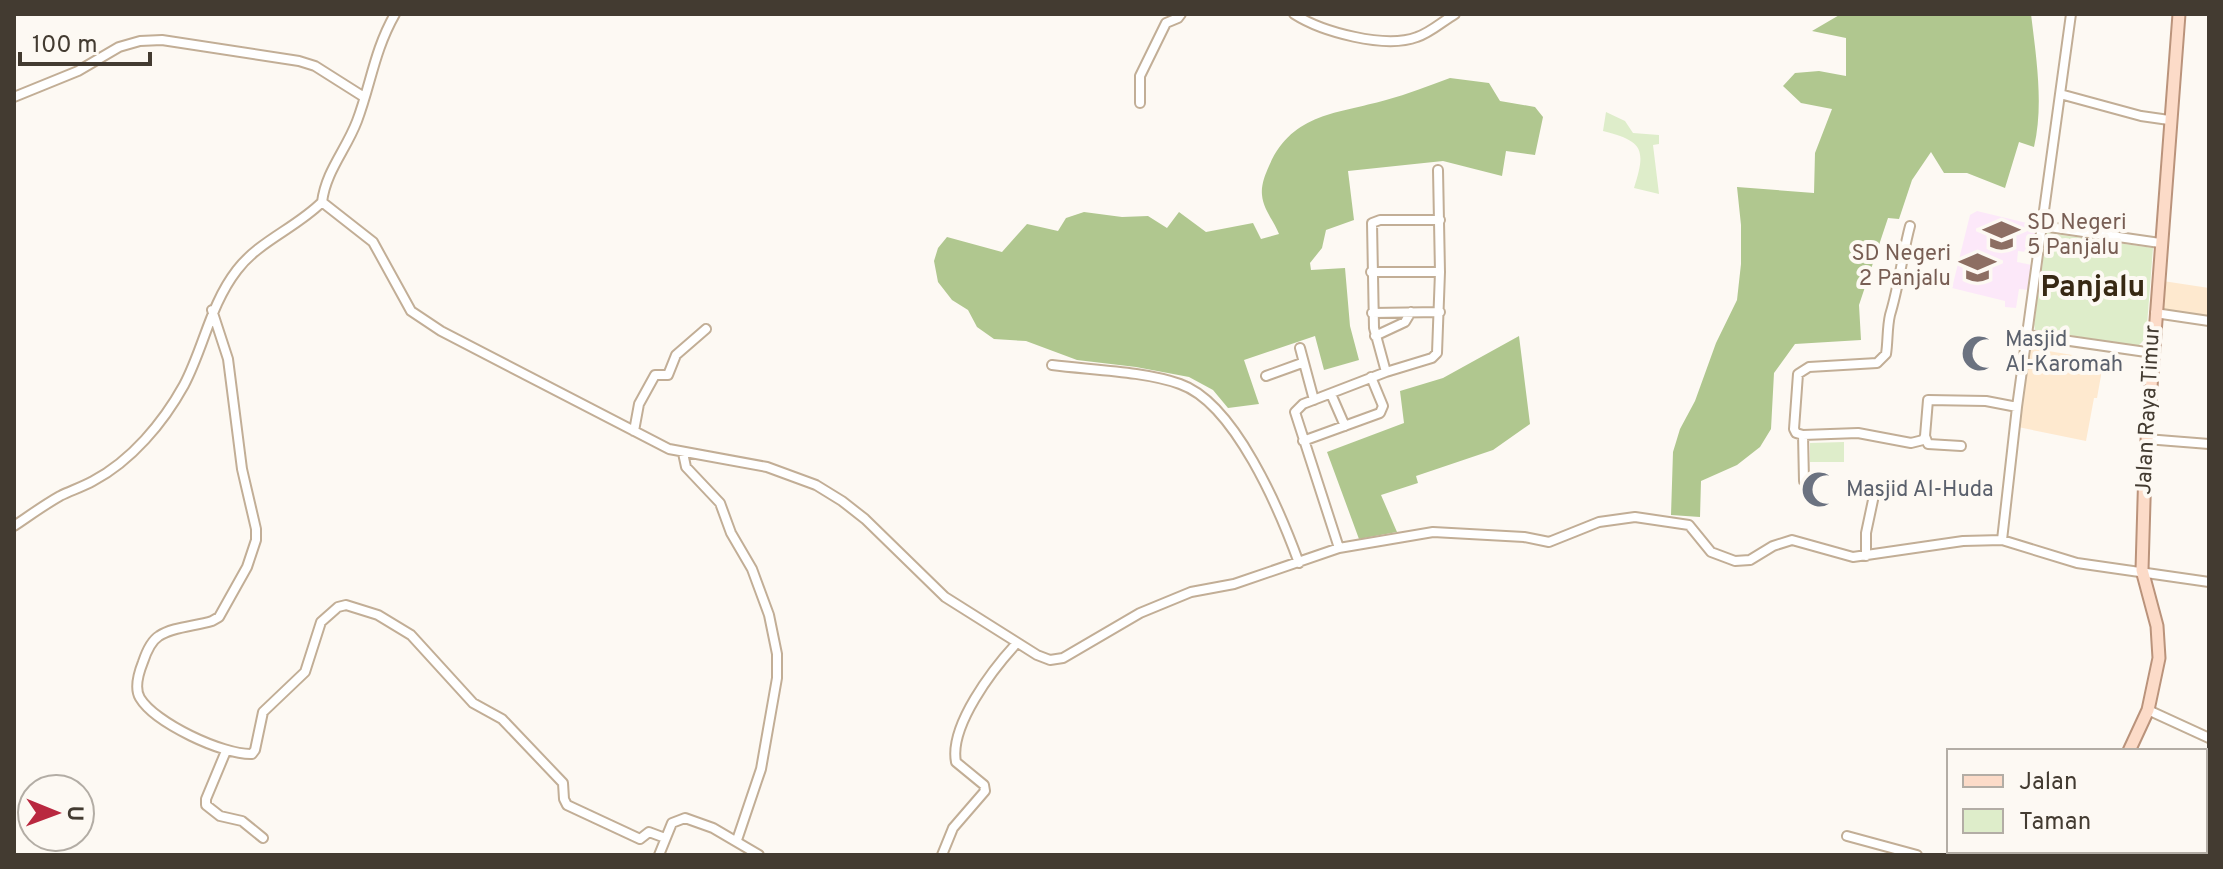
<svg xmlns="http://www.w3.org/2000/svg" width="2223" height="869" font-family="Overpass,sans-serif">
<rect width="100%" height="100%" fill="#fdf9f3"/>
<path fill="#fee9cf" d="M2163 281 2209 288V318L2160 310Z
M2030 348 2108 361 2107 370H2102L2097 398H2094L2086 441 2018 427Z"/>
<path fill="#fce8f9" d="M1977 211 2039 226 2035 253 2018 251 2017 262 2032 265 2029 290 2019 289 2016 308 2005 307V301L1952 288 1970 215Z"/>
<path fill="#deedca" d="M1606 112 1625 121 1633 133 1659 135V144L1653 145 1659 194 1634 188C1647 148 1642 141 1603 131Z
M2047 233 2153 248 2146 338 2139 345H2134L2035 330 2034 324Z
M1844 442V462H1810V443Z"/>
<path fill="#b0c78f" d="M1841 14H2031C2036 56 2044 105 2034 147L2019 142 2005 188 1967 173H1944L1931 152 1912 180 1899 219 1888 218 1859 305 1861 340 1795 344 1774 373 1771 429 1760 447 1737 465 1701 481 1700 517 1671 515 1673 452 1680 429 1695 401 1716 343 1737 300 1741 264V225L1737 187 1814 193 1815 153 1832 109 1801 103 1783 86 1795 73 1819 71 1846 76V38L1812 31Z
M1450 78 1489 83 1500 101 1535 107 1543 117 1535 155 1506 151 1502 176 1443 161 1348 171 1354 220 1326 230 1322 248 1310 263 1311 270 1345 268 1350 326 1359 360 1324 370 1315 336 1244 360 1259 404 1228 408 1213 390 1189 377 1136 367 1077 360 1026 341 994 339 977 327 968 310 952 300 938 282 934 261 938 248 947 237 1002 252 1027 224 1058 231 1066 218 1084 212 1122 217 1148 216 1167 228 1179 212 1206 232 1253 223 1261 239 1279 234C1274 221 1263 209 1262 195 1261 185 1265 175 1269 166 1292 113 1337 114 1386 100 1408 94 1428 86 1450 78Z
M1519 336 1530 424 1493 450 1416 476 1418 483 1381 495 1397 532 1359 539 1327 452 1404 423 1400 391 1443 378Z"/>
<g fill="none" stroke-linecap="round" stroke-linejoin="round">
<defs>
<path id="minor" d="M395 14C374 51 371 84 357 121 346 150 326 171 322 202L373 242 411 311 441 331 669 449 767 467 816 485 842 501 865 519 945 597 1037 655 1050 660 1063 658 1140 613 1191 592 1234 584 1339 548 1433 532 1524 537 1549 542 1599 522 1635 517 1689 525 1711 552 1735 561 1750 560 1773 546 1792 540 1853 557 1963 541 2002 540 2077 563 2209 582
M1294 14C1322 32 1385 49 1417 37 1430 33 1443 21 1455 14
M2060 94 2141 116 2169 120
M14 97 78 71 119 47 140 41 162 40 299 61 315 66 364 97
M1140 103V76L1166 23 1178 18 1181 14
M2042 226 2160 243
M1371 272H1440
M212 310 228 359 242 469 256 529V540L247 567 219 617 212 621C196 626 172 627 159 636 151 641 146 653 143 662 139 672 134 688 140 698 155 723 223 755 252 754L255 750 263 712 305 672 321 622 338 607 346 605 378 615 411 635 473 703 502 719 563 783 564 799 567 805 640 839 649 832 665 838
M1372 313 1440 312
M2155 313 2209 321
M2028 335 2153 353
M1375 336 1405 322 1411 312
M1300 348 1314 400
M1052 365C1090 370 1144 371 1180 384 1235 403 1280 511 1299 563
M1386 372 1374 328 1372 223 1380 220H1440
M1266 376 1302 363
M1331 394 1345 426
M634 431 639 404 655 375H668L676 355 706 329
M1803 435 1796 433 1794 429 1798 374 1809 367 1877 363 1886 354C1888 342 1887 328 1890 315 1899 286 1902 256 1910 226
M2146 439 2209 444
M1303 441 1380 413 1383 406 1371 377
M1961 446 1928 444 1925 436 1928 400 1986 401 2017 407
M683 453 686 467 720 503 731 533 752 569 769 615 777 654V678L761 769 737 840
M1804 481 1803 435 1858 433 1911 443 1923 440 1925 436
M14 526C29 516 44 505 60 496 70 491 82 487 93 481 131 461 163 423 184 385 204 347 210 305 237 270 259 241 296 228 322 202
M2002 540 2017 407 2071 14
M1339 548 1295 412 1303 404 1386 372 1432 358 1437 353 1440 272 1438 170
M1866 556V533L1873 500
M2148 710 2209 738
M226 751 206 799V805L220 816 242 821 263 838
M1847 836 1917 855
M659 855 672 823 685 818 713 828 759 855
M942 855 953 828 985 791 984 785 956 762C949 726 993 669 1016 644"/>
<path id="major" d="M2129 751 2148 710 2159 658 2157 626 2142 570 2145 467 2179 14
M2057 855 2061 851"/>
</defs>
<use href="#minor" stroke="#c2ae96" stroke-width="12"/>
<use href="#major" stroke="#ba937b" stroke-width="15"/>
<use href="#minor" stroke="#fff" stroke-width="8"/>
<use href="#major" stroke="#fcdbc8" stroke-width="11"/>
</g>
<defs>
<symbol id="school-bare" viewBox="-9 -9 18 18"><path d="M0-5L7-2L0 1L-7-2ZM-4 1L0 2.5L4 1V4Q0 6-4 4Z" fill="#8d6e63" stroke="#fdf9f3" stroke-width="2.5" paint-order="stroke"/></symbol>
<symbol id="mosque-bare" viewBox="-9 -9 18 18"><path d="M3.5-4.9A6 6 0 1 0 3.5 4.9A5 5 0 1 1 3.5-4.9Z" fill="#6b7280" stroke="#fdf9f3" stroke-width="2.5" paint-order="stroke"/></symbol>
</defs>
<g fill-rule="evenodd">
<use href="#school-bare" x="1976" y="210" width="51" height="51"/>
<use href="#school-bare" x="1952" y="242" width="51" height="51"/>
<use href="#mosque-bare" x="1954" y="328" width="51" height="51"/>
<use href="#mosque-bare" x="1794" y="464" width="51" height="51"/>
</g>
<g text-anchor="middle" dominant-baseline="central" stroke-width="8" stroke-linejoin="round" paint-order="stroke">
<g font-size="22" fill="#785e54" stroke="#fdf9f3" text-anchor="start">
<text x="2027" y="223">SD Negeri<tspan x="2027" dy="25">5 Panjalu</tspan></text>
<text x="1951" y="254" text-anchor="end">SD Negeri<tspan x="1951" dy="25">2 Panjalu</tspan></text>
</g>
<g font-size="22" fill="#5b616d" stroke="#fdf9f3" text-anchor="start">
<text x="2005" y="340">Masjid<tspan x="2005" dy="25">Al-Karomah</tspan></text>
<text x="1846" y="490">Masjid Al-Huda</text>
</g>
<g font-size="22" fill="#433b31" stroke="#fdf9f3">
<text transform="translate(2149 410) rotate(-87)">Jalan Raya Timur</text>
</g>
<g font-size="30" font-weight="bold" fill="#372813" stroke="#fdf9f3">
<text x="2093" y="288">Panjalu</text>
</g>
</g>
<rect width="2223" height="869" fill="none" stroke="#433b31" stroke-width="32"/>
<rect x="1947" y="749" width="260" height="104" fill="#fdf9f3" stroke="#b3ada5" stroke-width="2"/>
<rect x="1963" y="775" width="40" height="12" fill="#fcdbc8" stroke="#b3ada5" stroke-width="2"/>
<text x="2019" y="789" font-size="24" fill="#433b31">Jalan</text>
<rect x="1963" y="809" width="40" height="24" fill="#deedca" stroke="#b3ada5" stroke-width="2"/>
<text x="2019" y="829" font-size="24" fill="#433b31">Taman</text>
<g transform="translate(56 813) rotate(91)"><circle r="38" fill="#fdf9f3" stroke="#b3ada5" stroke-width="2"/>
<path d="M0-6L14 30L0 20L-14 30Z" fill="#b9283f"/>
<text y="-12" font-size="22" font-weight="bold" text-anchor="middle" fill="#433b31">U</text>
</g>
<path d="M20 52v12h130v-12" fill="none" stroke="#433b31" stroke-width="4"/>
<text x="32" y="52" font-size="24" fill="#433b31" stroke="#fdf9f3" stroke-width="6" paint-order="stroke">100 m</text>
</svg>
